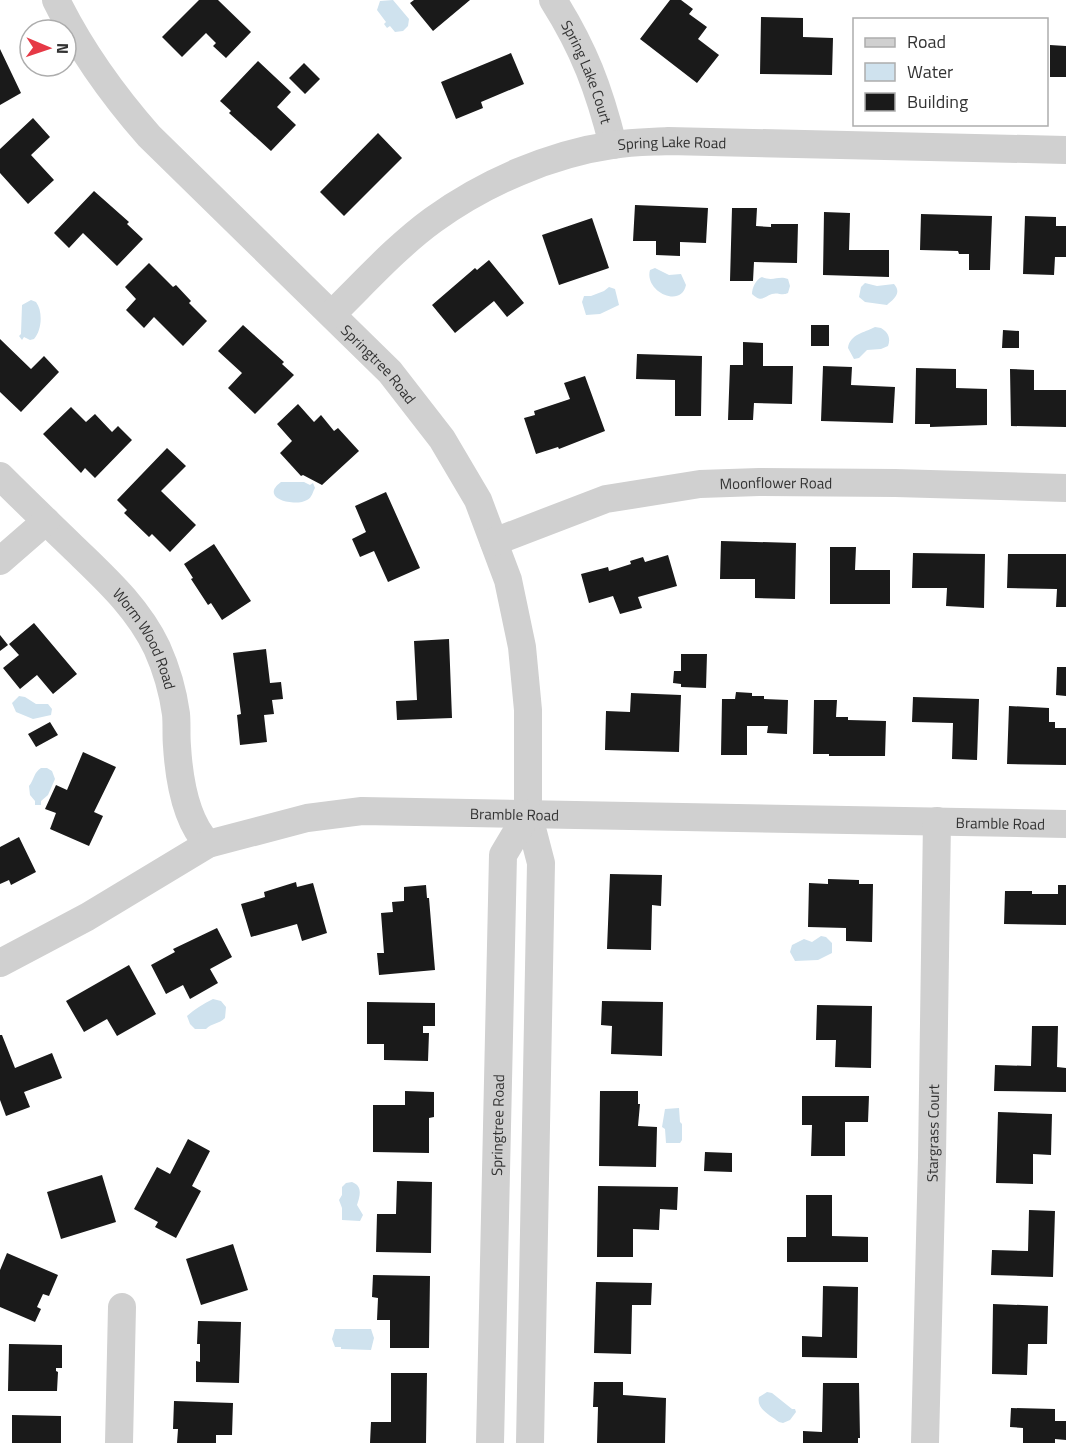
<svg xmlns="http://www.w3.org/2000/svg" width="1066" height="1443" font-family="'Titillium Web',sans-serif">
<rect width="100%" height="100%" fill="#fff"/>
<path fill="#cfe2ee" d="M393 0 409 19 408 26 403 31 395 32 390 26 387 28 384 24 386 22 377 10 380 1Z
M655 268 669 275 681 274 686 285C681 309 644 291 650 270Z
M762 277C774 282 778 275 788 279L790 286 788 293C782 296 778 292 772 294 763 297 762 303 752 294 752 288 756 279 762 277Z
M865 283 877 286 894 284C902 293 894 299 887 305L865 302 859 297 861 287Z
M609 287 615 289 619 305 600 314 586 315 582 302 584 296H591L604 291Z
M31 300 36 302C43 311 42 330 34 339L30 340 24 337 22 340 19 336 21 334 22 305Z
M875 327 881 328C888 332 891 338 888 346L881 349 867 350 859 358 854 359 848 348C850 334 864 333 875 327Z
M281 482H304L310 485 313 483 315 488C313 491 312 498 307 500 296 507 258 499 281 482Z
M19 696 25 697 36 704H48L52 709 51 715 33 719 16 712 12 703Z
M41 768H47L52 771 55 779 48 795 41 801V805H35V801L30 795 29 786C34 780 34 772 41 768Z
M821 936 826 937 832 943V953L818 960 795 961 790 952 792 945 804 939 812 942Z
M213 999 221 1001 226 1007 225 1018C219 1024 212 1023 206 1029H195L190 1024 187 1016C195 1009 203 1004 213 999Z
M679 1108 680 1122 682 1124V1140L680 1143H666L665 1129 662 1127 665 1109Z
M352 1182C363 1186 360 1196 357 1205L363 1215 360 1221 342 1220V1208L339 1200 342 1195V1187L346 1183Z
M335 1329H371L374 1338 371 1350 341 1349V1347H335L332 1339Z
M767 1392 772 1393 792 1409H795L796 1412 790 1420 783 1423 779 1422C770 1415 756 1409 759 1397Z"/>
<path fill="#1a1a1a" d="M199 0H218L251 32 226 58 213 46 216 43 206 33 182 57 162 37Z
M414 0H470L433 31 410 3Z
M670 0H681L693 9 689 14 707 27 698 39 719 55 697 83 640 39Z
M761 17 803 18V37L833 38 832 75 760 74Z
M1050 45 1066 46V77H1050Z
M0 49 21 93 0 105Z
M511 53 524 84 481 102 483 108 456 119 441 82Z
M258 61 291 92 277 107 296 125 271 151 229 113 231 111 220 101Z
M304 63 320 79 305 94 289 78Z
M33 118 50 137 31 155 54 180 28 204 0 173V149Z
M378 133 402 158 344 216 320 192Z
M94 191 129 222 127 224 143 239 117 266 83 233 69 248 54 233Z
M635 205 708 208 706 243 680 242V256L656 255V241H633Z
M732 208H757L756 226 771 227V224H798L797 263 754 262 753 281H730Z
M824 212 850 213 849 250H889V277L823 275Z
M921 214 992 216 990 270H969V254H959L958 251 920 250Z
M1025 216 1056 217V226H1066V257H1055L1054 275 1023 274Z
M592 218 609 268 559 285 542 235Z
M489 260 524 303 507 317 494 301 455 333 432 305 475 268 477 270Z
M149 263 173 287 176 285 191 301 189 303 207 321 183 346 154 317 144 328 126 310 136 299 125 287Z
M243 325 284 362 282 364 294 375 255 414 228 388 242 373 218 351Z
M811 325H829V346H811Z
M1003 330 1019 331V348H1002Z
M0 339 31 369 44 356 59 372 21 412 0 392Z
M743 342 763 343V366H793L792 404 754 403 753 420H728L730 365H743Z
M637 354 702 356 701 416H675V380L636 379Z
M823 366 852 367 851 385 895 387 893 423 821 421Z
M916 368 956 369V388L987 389V425L930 427V424H915Z
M1010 369 1034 370V390H1066V427L1011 426Z
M585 376 605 431 559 449 558 447 536 454 524 418 535 415 534 411 570 399 564 383Z
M298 404 314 422 321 415 334 431 338 428 359 451 322 485 303 475 301 476 280 453 292 441 277 424Z
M71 407 86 422 95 414 112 432 118 426 132 440 95 478 85 468 81 473 43 434Z
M167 448 186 466 161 491 196 525 170 552 152 534 149 537 124 513 127 510 117 500Z
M386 492 420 568 388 582 374 551 360 557 352 539 366 532 355 506Z
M721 541 796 543 795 599 755 598V579H720Z
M214 544 251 601 222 620 211 603 208 605 191 579 193 578 184 564Z
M830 547H856L855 570H890V604H830Z
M913 553 985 554 984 608 946 606 947 588H912Z
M1008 554H1066V607H1056L1057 589 1007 588Z
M668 555 677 586 638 597 642 608 620 614 613 596 589 603 581 574 608 567 609 571 631 564 630 561 643 557 645 562Z
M34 623 77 674 53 694 37 675 20 689 3 668 19 655 9 644Z
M0 635 8 645 0 651Z
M449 639 452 718 397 720 396 701 417 700 414 641Z
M266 649 270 683 281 682 283 699 272 700 274 714 264 715 267 742 240 745 237 715 241 714 233 653Z
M681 654H707L706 688 681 687V684L673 683 674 671H681Z
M1057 667H1066V696L1056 695Z
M736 692 752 693V696H764V699L788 700 787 734 767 733 768 726H747V755H721L722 699H735Z
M631 693 681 695 679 752 605 750 606 711 630 712Z
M913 697 979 699 977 760 952 759 953 723 912 722Z
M814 700H837L836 717H848V720L886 721 885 756H829V754H813Z
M1009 706 1049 708V722H1055V728H1066V765L1007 764Z
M50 722 58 735 36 747 28 734Z
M83 752 116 767 94 812 103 816 89 846 50 829 56 813 45 809 56 785 67 790Z
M19 837 36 872 11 885 9 880 0 884V847Z
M610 874 662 875 661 906 652 905 651 950 607 949Z
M828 879 859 880V884H873L872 942 846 941V928L808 927 809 883 828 884Z
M296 882 297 887 313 883 327 933 302 941 297 924 251 937 241 904 265 897 264 892Z
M426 885 427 898H429L435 970 379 975 377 953H384L381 913 393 912 392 902 404 901V887Z
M1058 885H1066V925L1004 924 1005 891H1032V894H1058Z
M217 928 232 957 210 969 218 983 190 999 183 985 166 994 151 965 175 952 173 949Z
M129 965 156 1014 117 1036 107 1019 84 1032 66 1001Z
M602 1001 663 1002 662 1056 611 1054 612 1026 601 1025Z
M367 1002 435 1003V1026H423V1033H429L428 1061 384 1060V1044H367Z
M817 1005 872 1006 871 1068 835 1067 836 1040H816Z
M1032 1026H1058L1057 1067 1066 1068V1092L994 1091 995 1065 1031 1066Z
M0 1035H2L15 1068 52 1053 62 1078 24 1092 30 1107 6 1116 0 1100Z
M405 1091 434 1092V1117L429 1118V1153L373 1152V1105H405Z
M600 1091H638V1104H640L638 1126 657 1127 656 1167 599 1166Z
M802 1096H869L868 1122H845V1156H811L812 1125H802Z
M998 1112 1052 1114 1051 1155 1033 1154V1184L996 1183Z
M188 1139 210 1151 192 1186 201 1191 176 1238 155 1227 158 1222 134 1209 157 1167 170 1174Z
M705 1152 732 1153V1172L704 1171Z
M102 1175 116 1222 61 1239 47 1192Z
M397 1181 432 1182 431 1253 376 1252 377 1214H396Z
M598 1186 678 1187 677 1210 660 1209 659 1230 633 1229V1257H597Z
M806 1195H832V1236L868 1237V1262H787V1237H806Z
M1029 1210 1055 1211 1053 1277 991 1275 992 1250 1028 1251Z
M233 1244 248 1290 201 1305 186 1259Z
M7 1253 58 1275 49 1296 43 1294 37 1307 41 1309 35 1322 0 1307V1270Z
M373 1275 430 1276 429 1348H390V1320H377L378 1298 372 1297Z
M596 1282 652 1283 651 1305H632L631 1354 594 1353Z
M823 1286 858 1287 857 1358 802 1357V1336L822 1337Z
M993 1304 1048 1306 1047 1344H1028L1027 1375 992 1374Z
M198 1321 241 1322 239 1383 196 1382V1361L200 1362V1344H197Z
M9 1344 62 1345V1368H56V1371L58 1372 57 1391H8Z
M391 1373H427L426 1443H370L371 1422H391Z
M594 1382H623V1395L666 1398 665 1443H597L598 1407H593Z
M823 1383H859L860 1438H858V1443H803V1431L822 1432Z
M174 1401 233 1403 232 1435H216V1443H177L178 1429H173Z
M1011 1408 1055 1409V1421H1066V1440L1055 1439V1443H1023V1428L1010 1427Z
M12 1415 61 1416V1443H12Z"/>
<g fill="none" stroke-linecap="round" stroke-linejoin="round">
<g stroke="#d0d0d0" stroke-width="28">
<path id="s1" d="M56 0C80 49 113 95 149 136L390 372 442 439 478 500 508 580 522 647 528 710V813L541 863 530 1443"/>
<path id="s2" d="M553 0C584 49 599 89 613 145"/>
<path id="s3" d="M332 314C364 283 396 247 433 220 484 183 550 154 613 145 631 142 650 142 668 141L1066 150"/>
<path id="s4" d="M0 476C25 501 50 525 76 550 106 579 138 608 157 648 166 668 173 692 176 714 177 724 176 735 177 746 179 779 185 820 208 844"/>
<path id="s5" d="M494 542 606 499 700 484 759 482 895 483 1066 488"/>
<path d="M0 561 46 521"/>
<path id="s6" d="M0 963 87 917 208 844 307 818 362 811 1066 824"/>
<path d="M119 1443 122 1307"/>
<path id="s7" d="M490 1443 503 855 528 813"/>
<path id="s8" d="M925 1443 932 1157 937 821"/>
</g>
</g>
<g text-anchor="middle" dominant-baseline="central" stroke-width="6" stroke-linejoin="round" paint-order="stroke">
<g font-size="15" fill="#333" stroke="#fff">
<text stroke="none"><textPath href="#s2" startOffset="80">Spring Lake Court</textPath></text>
<text stroke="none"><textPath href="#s3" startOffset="394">Spring Lake Road</textPath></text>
<text stroke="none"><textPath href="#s1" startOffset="489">Springtree Road</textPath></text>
<text stroke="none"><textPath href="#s5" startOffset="291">Moonflower Road</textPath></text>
<text stroke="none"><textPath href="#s4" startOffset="220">Worm Wood Road</textPath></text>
<text stroke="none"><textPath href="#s6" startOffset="550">Bramble Road</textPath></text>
<text stroke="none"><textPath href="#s6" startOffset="1036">Bramble Road</textPath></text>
<text stroke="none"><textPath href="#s7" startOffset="318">Springtree Road</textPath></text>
<text stroke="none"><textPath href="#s8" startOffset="310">Stargrass Court</textPath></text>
</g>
</g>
<rect x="853" y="18" width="195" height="108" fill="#ffffff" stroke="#adadad" stroke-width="1.5"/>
<rect x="865" y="38" width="30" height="9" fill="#d0d0d0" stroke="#adadad" stroke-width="1.5"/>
<text x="907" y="48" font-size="18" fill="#333333">Road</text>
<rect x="865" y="63" width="30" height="18" fill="#cfe2ee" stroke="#adadad" stroke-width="1.5"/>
<text x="907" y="78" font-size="18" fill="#333333">Water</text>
<rect x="865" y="93" width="30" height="18" fill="#1a1a1a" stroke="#adadad" stroke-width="1.5"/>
<text x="907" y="108" font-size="18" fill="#333333">Building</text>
<g transform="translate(48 48) rotate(92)"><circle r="28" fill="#ffffff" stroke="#adadad" stroke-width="1.5"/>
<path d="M0-4.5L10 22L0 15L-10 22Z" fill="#e63946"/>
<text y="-9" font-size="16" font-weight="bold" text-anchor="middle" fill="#333333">N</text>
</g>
</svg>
